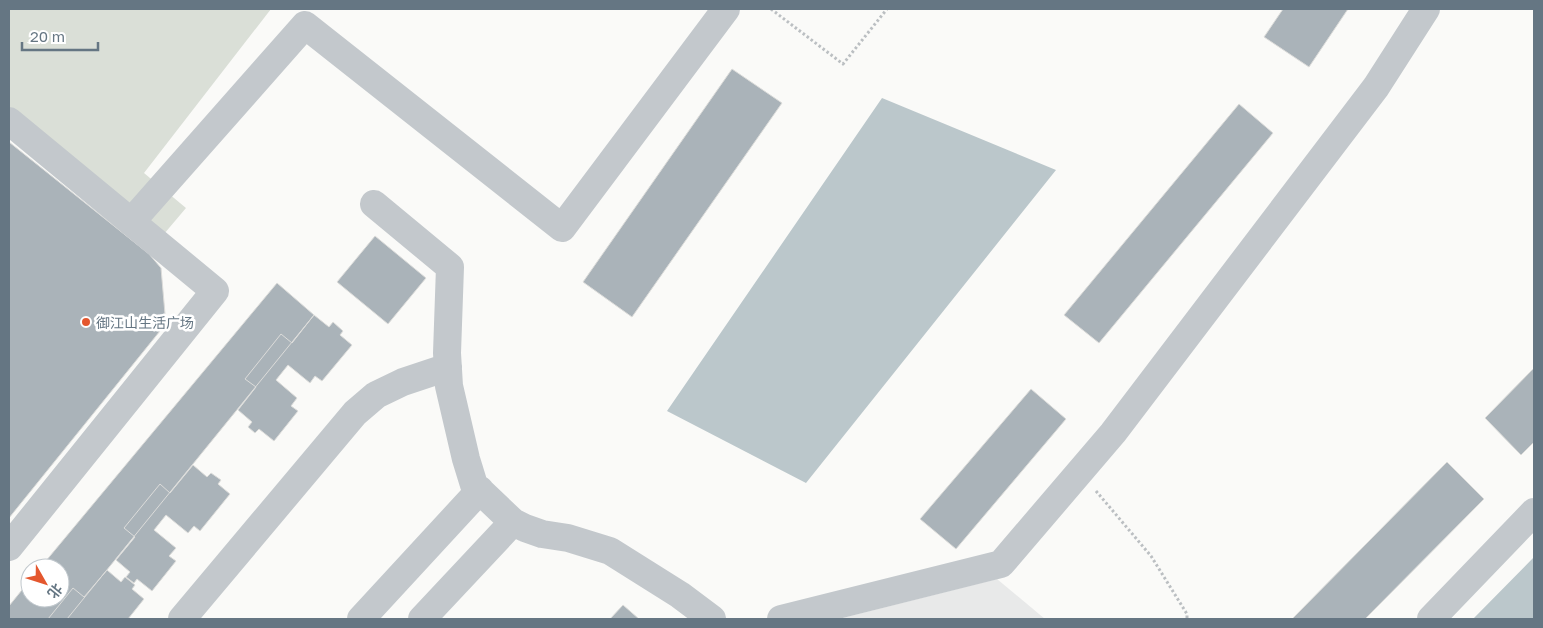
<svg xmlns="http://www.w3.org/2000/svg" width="1543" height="628" font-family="'Golos Text','Noto Sans SC',sans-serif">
<rect width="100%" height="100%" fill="#fafaf8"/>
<path fill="#e8e9e9" d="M997 579 1045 619H838Z"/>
<path fill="#dadfd7" d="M9 9H271L144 173 186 208 164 234 9 107Z"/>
<path fill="#bbc7cb" d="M882 98 1056 170 806 483 667 411Z
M1534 557V619H1473Z"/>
<path fill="#aab3b9" stroke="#dcdcda" d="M1283 9H1348L1309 67 1264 37Z
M732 69 782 103 632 317 583 282Z
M1239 104 1273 133 1099 343 1064 315Z
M9 142 149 254 161 268 165 314 160 331 9 518Z
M375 236 426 278 388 324 337 282Z
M277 283 314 315 67 619H9V606L30 580V598H60V568H40Z
M314 315 329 327 333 322 343 331 340 335 352 345 322 381 315 376 310 383 288 365 276 380 297 398 291 406 298 411 274 441 259 429 255 433 248 427 252 422 238 410 256 387 245 379 281 334 292 343Z
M1534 368V442L1521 455 1485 418Z
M1031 389 1066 419 956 549 920 519Z
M1447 462 1484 499 1365 619H1292Z
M193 465 207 477 211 473 221 480 218 484 230 494 200 531 194 526 188 533 166 515 154 530 176 548 169 556 176 561 152 591 137 579 134 583 126 577 130 572 116 560 135 537 124 528 160 484 170 493Z
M107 570 121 582 125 577 135 585 132 589 144 599 128 619H48L73 588 84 597Z
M623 605 639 619H610Z"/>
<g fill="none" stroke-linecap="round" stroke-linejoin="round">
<path stroke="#bbbfc2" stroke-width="3" stroke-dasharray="2.5 2.5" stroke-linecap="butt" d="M771 9 843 64 887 9
M1096 491 1151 556 1187 614V619"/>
<path stroke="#c3c8cc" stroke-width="28" d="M9 121 215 291 9 547
M374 204 450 267 447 353 449 386 466 459 474 485 513 522 525 528 542 534 568 538 610 551 680 595 712 619
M131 222 305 25 562 228 726 9
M182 619 355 413 376 395 403 382 448 367
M361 619 480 490
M422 619 513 522
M781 619 1001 564 1113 433 1376 87 1426 9
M1431 619 1534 512"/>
</g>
<circle fill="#e4572e" stroke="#fff" stroke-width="2" cx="86" cy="322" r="5"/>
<g text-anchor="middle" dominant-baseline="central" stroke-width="5" stroke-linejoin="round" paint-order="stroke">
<g font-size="14" fill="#657683" stroke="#fff" text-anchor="start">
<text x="96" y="322">御江山生活广场</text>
</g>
</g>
<rect width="1543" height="628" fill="none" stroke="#657683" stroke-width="20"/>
<g transform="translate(45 583) rotate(129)"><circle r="24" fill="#ffffff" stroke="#c1c8cd"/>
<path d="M0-4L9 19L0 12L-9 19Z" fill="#e4572e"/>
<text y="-8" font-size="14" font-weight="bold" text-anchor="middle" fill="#657683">北</text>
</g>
<path d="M22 42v8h76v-8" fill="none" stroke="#657683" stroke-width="2.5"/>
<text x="30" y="42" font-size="15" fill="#657683" stroke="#ffffff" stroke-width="4" paint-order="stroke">20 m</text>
</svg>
